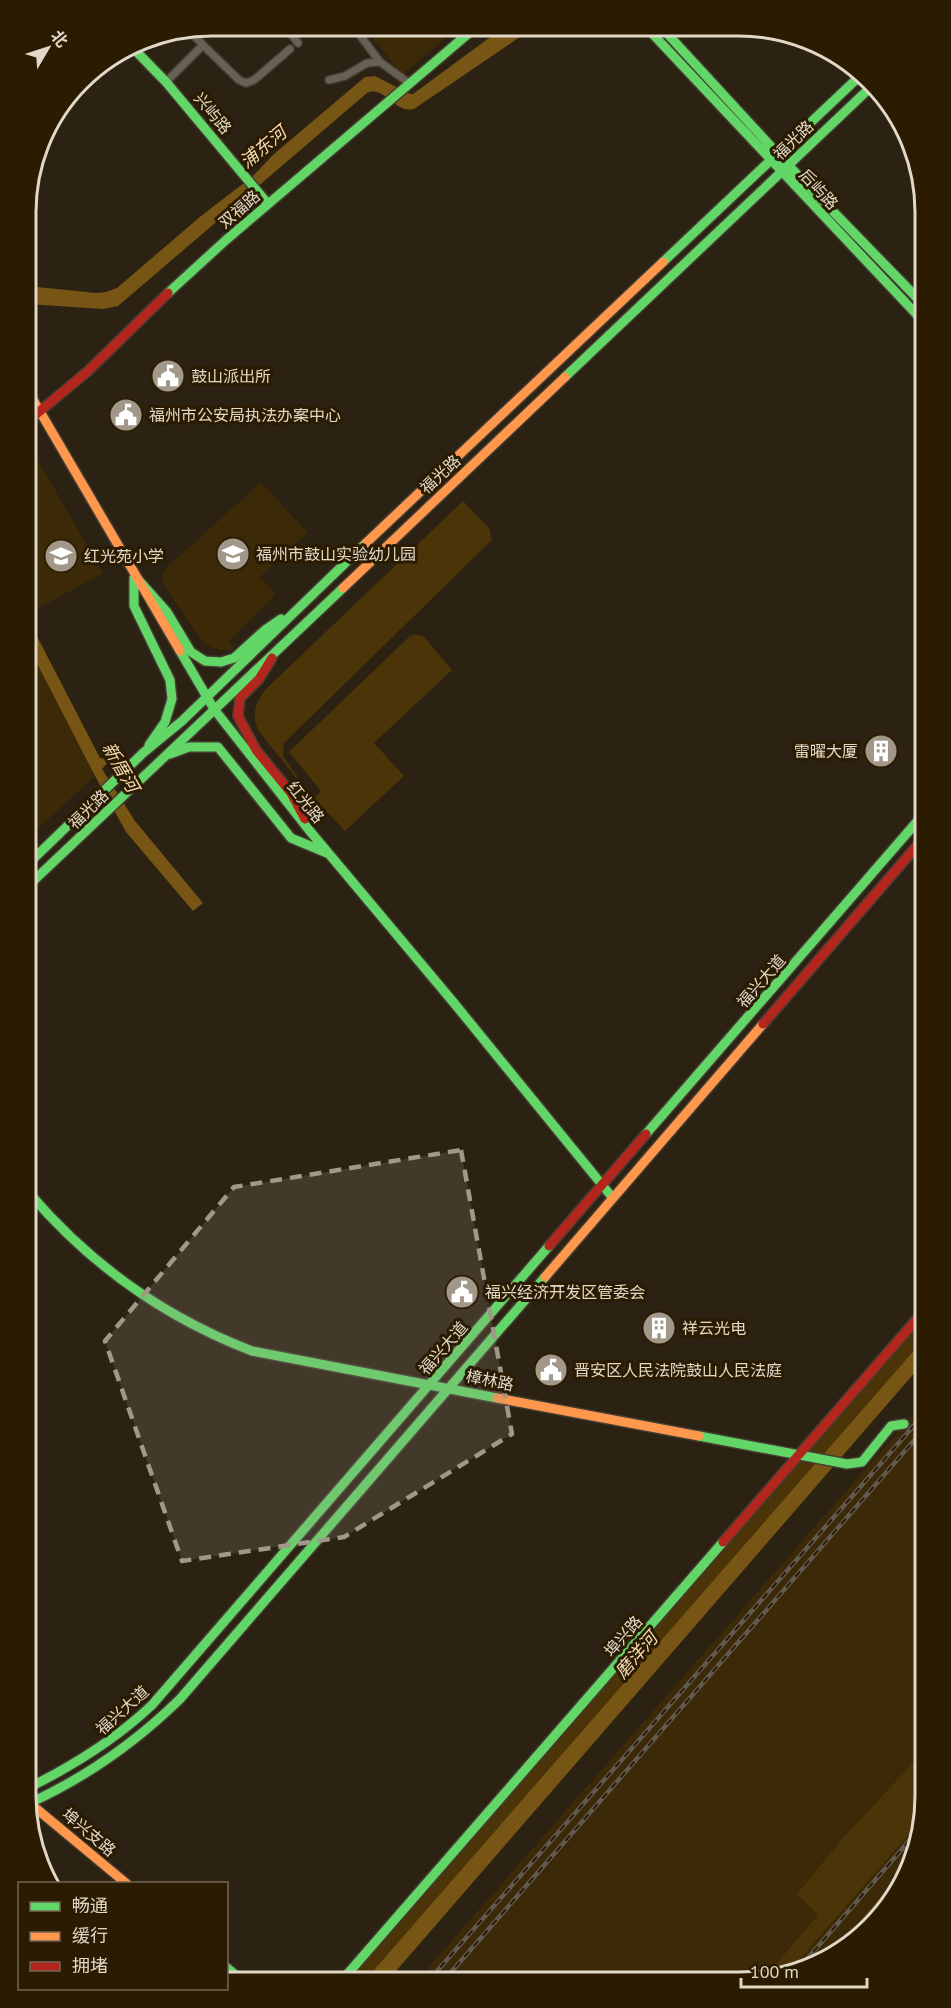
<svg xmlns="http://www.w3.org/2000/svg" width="951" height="2008" font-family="'PT Sans','Noto Sans SC',sans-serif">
<rect width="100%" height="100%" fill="#2b2213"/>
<path fill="#3b2907" d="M362 26 458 27 403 75Z
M28 450 36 457 103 573 34 611 28 600Z
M261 482 308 533 260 577 276 594 229 641 234 648 231 651 218 650 204 644 161 581 165 569Z
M28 646 95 776 29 837Z
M924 1402 925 1809 914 1858 827 1958 788 1976 419 1978Z"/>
<path fill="#4b3408" d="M463 501 489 528 492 540 284 743 283 756 312 798 258 730C251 715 256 701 266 689Z
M416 634 424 637 452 670 374 743 404 776 345 831 314 798 321 791 289 752 410 636Z
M923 1315V1340L368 1978H346Z
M925 1750V1809L923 1818 785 1976H766L818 1915 797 1894 843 1838Z
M914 1858C905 1896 862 1942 827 1958Z"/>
<path fill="#775514" d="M504 27 533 28 414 109C394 114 385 85 367 93L118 306 103 309 27 304V286L96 293 106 292 117 288 201 216 253 176 274 154 365 77 375 76 410 94H413Z
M28 619 100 758 106 759 108 762 102 769 135 821 203 903 193 911 126 832 95 776 28 646Z
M923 1340V1363L390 1978H367Z"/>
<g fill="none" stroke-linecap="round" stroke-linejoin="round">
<path stroke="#463d2e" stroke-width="9" stroke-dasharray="9 4.5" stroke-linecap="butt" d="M904 1424 924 1439"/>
<defs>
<path id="street" d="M285 26 298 43
M353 26 380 62
M189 30 203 45
M329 80 345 76 367 63 380 62 409 83
M166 82 203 45 239 80 246 83 254 80 290 49"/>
<path id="fast" d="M647 28 920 318
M662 28 788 165 920 301
M131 46 166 82 268 204
M663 262 863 73
M168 293 226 240 476 27
M565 377 873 85
M135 576 167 612 191 652 205 661 221 662 234 658 265 630 281 619
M134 578V606L170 680 172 699 165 722 149 745
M180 651 214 709 309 830 454 1003 612 1197
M170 754 189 747H218L291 838 327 853
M29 863 143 753 182 721 366 543
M29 885 343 588
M646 1134 921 817
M30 1194C90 1264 166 1318 252 1351L497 1398
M699 1436 847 1464 862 1462 891 1426 904 1424
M32 1786C76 1764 116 1739 152 1705L549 1246
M32 1802C88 1776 136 1742 180 1699L545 1277
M226 1967 240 1979
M344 1978 723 1542"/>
<path id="slow" d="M28 391 180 651
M366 543 663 262
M343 588 565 377
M545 1277 763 1024
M497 1398 699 1436
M32 1805 127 1884"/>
<path id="jam" d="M28 421 88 371 168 293
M272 658 259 679 240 698 238 716 256 750 291 793 305 819
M763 1024 922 840
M549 1246 646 1134
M723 1542 923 1312"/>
</defs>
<use href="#street" stroke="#443d32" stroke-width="10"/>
<use href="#fast" stroke="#443d32" stroke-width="12"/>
<use href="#slow" stroke="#443d32" stroke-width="12"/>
<use href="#jam" stroke="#443d32" stroke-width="12"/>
<use href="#street" stroke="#676055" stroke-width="7"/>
<use href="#fast" stroke="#63d668" stroke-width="9"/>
<use href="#slow" stroke="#ff974d" stroke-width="9"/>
<use href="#jam" stroke="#b3261e" stroke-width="9"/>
<defs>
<path id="rail" d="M795 1973 921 1827
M431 1978 924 1414
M446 1978 924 1429"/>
</defs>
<use href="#rail" stroke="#615a4f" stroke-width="4.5"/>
<use href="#rail" stroke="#2a1b01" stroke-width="2" stroke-dasharray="7" stroke-linecap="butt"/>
</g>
<path fill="#a29889" fill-opacity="0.2" stroke="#a29889" stroke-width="4.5" stroke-dasharray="12 8" stroke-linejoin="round" d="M461 1150 512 1434 344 1537 182 1561 105 1341 234 1187Z"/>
<defs>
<symbol id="civic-disc" viewBox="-11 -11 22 22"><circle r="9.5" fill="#a29889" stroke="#2a1b01"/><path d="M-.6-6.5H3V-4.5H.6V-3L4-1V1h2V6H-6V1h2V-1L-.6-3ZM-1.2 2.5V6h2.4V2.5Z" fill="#fff"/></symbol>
<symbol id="school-disc" viewBox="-11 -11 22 22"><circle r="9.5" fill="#a29889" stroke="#2a1b01"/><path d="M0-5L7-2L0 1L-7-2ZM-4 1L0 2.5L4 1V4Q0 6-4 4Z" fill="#fff"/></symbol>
<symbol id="building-disc" viewBox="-11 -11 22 22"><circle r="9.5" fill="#a29889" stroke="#2a1b01"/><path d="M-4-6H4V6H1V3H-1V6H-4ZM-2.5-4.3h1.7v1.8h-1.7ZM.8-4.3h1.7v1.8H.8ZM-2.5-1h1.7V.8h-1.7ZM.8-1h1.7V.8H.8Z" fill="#fff"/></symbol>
</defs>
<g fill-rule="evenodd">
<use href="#civic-disc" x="149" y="357" width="38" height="38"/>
<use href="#civic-disc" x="107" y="396" width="38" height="38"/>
<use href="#school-disc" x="214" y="535" width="38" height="38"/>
<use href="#school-disc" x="42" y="537" width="38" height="38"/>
<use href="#building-disc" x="862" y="732" width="38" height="38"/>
<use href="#civic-disc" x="443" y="1273" width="38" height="38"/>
<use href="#building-disc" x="640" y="1309" width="38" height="38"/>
<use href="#civic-disc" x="532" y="1351" width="38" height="38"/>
</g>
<g text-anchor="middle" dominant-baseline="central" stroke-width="6" stroke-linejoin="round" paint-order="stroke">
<g font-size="16" fill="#e2d8c8" stroke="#2a1b01">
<text transform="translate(213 113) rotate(50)">兴屿路</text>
<text transform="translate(793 140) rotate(-44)">福光路</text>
<text transform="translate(819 189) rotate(47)">后屿路</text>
<text transform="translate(239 209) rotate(-41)">双福路</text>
<text transform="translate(440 474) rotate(-43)">福光路</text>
<text transform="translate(306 802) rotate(51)">红光路</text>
<text transform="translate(88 809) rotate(-44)">福光路</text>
<text transform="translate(761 981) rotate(-49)">福兴大道</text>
<text transform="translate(443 1348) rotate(-49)">福兴大道</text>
<text transform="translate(490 1380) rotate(11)">樟林路</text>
<text transform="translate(623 1636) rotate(-49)">埠兴路</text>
<text transform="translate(122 1710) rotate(-42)">福兴大道</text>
<text transform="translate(89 1832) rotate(40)">埠兴支路</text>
</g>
<g font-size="16" fill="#e2d8c8" stroke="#2a1b01" text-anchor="start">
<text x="191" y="376">鼓山派出所</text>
<text x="149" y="415">福州市公安局执法办案中心</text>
<text x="256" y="554">福州市鼓山实验幼儿园</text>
<text x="84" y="556">红光苑小学</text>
<text x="858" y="751" text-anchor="end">雷曜大厦</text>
<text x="485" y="1292">福兴经济开发区管委会</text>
<text x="682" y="1328">祥云光电</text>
<text x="574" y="1370">晋安区人民法院鼓山人民法庭</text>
</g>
<g font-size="18" font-style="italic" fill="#f5dbb3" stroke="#2a1b01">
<text transform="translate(263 147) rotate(-40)">浦东河</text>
<text transform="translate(121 767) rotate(60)">新厝河</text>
<text transform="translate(636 1655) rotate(-49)">磨洋河</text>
</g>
</g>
<path d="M0 0H951V2008H0ZM212 36H739A176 176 0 0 1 915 212V1796A176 176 0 0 1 739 1972H212A176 176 0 0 1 36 1796V212A176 176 0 0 1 212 36Z" fill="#2a1b01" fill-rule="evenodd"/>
<path fill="none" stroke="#e2d8c8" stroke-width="3" d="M212 36H739A176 176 0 0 1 915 212V1796A176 176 0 0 1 739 1972H212A176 176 0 0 1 36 1796V212A176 176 0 0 1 212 36Z"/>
<rect x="18" y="1882" width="210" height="108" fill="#2a1b01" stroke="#746751" stroke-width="1.5"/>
<rect x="30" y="1902" width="30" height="9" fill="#63d668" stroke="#746751" stroke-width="1.5"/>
<text x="72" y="1912" font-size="18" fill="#e2d8c8">畅通</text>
<rect x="30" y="1932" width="30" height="9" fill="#ff974d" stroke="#746751" stroke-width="1.5"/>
<text x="72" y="1942" font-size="18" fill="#e2d8c8">缓行</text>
<rect x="30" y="1962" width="30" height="9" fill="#b3261e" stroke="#746751" stroke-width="1.5"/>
<text x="72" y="1972" font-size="18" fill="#e2d8c8">拥堵</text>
<g transform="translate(48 48) rotate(51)" stroke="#2a1b01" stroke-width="4.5" paint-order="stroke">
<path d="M0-4.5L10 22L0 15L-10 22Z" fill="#e2d8c8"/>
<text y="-9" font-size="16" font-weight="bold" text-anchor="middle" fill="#e2d8c8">北</text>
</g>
<path d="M741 1978v9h126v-9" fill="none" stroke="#e2d8c8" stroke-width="3"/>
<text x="750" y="1978" font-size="18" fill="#e2d8c8" stroke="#2a1b01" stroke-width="4.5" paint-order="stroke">100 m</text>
</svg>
